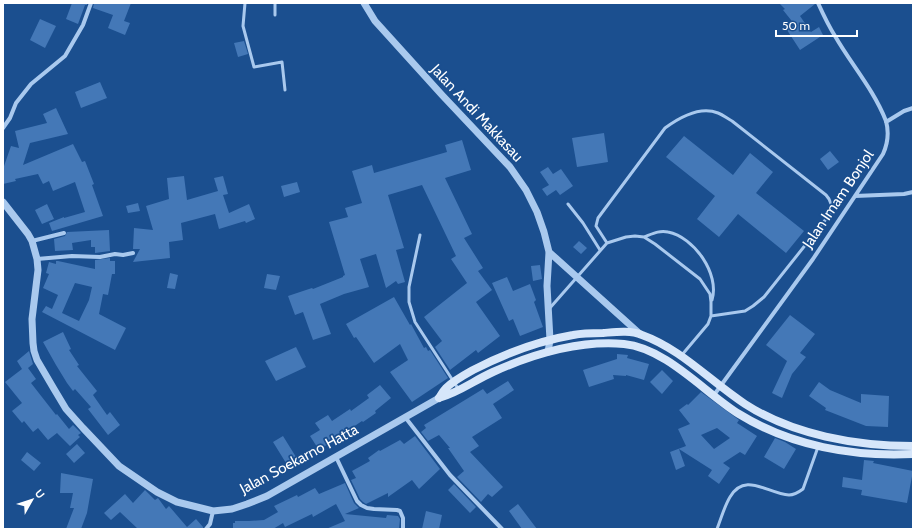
<svg xmlns="http://www.w3.org/2000/svg" width="916" height="532" font-family="Cabin,sans-serif">
<rect width="100%" height="100%" fill="#1b4f8f"/>
<path fill="#4478b7" fill-rule="evenodd" d="M72 3H87V5H85L78 24 66 19Z
M94 3H131L124 21 130 23 125 35 108 28 113 15 93 8Z
M779 3H815V4L800 16 811 32 819 27 823 35 800 50 787 30 795 25 783 10 785 9Z
M40 19 56 26 45 48 30 40Z
M244 41 248 54 238 57 234 43Z
M100 82 107 98 81 108 75 92Z
M56 108 68 134 30 143 23 165 73 144 82 162 85 161 94 184 92 185 103 216 52 231 49 223 64 217V218L85 212 75 182 53 191 49 181 43 184 38 174 15 179 16 181 3 184V169L11 146 19 148 15 131 47 123 43 114Z
M604 133 608 162 577 167 572 138Z
M684 136 733 175 750 153 773 172 756 193 804 231 786 253 738 214 719 237 697 219 715 196 666 157Z
M462 140 471 170 445 178 472 234 464 238 483 268 478 271 492 290 476 302 500 336 478 353 476 350 450 370 435 347 442 341 424 317 467 283 451 259 456 256 422 185 388 195 404 248 396 250 405 282 398 284 396 281 386 288 376 254 360 259 369 287 344 294 320 304 331 334 313 340 303 312 295 315 288 296 312 288 313 289 343 277V276L345 275 329 222 348 217 345 208 362 203 352 171 372 165 374 173 447 152 445 145Z
M830 151 839 162 828 170 820 159Z
M548 167 553 174 561 169 573 186 560 195 556 190 547 196 542 189 549 185 540 172Z
M184 176 187 200 218 191 214 178 223 176 228 194 223 195 229 213 249 204 255 219 246 223 245 221 219 229 215 214 181 223 183 240 169 242 170 258 133 262 140 249H133L134 228 153 230 146 206 169 199 167 178Z
M297 182 300 192 284 197 281 186Z
M138 203 140 211 128 213 126 206Z
M47 204 54 219 42 224 35 210Z
M109 230 110 251 95 253V247H91V240L72 243 73 250 55 251 54 239 65 236 67 232Z
M579 241 587 248 581 254 573 247Z
M110 258V261H115V274H112L108 295 103 294 99 314 126 328 115 350 42 312 46 306 52 309 58 295 43 288 49 274 46 273 49 262 56 264V261H58L95 269V260ZM75 283 92 287 89 300 79 321 62 313Z
M540 265 542 279 533 281 531 266Z
M170 273 178 275 175 289 167 288Z
M267 274 280 276 276 290 264 288Z
M507 277 513 291 530 284 536 300 534 302 543 327 520 336 513 319 509 321 492 283Z
M394 297 410 325 411 324 424 348 426 347 428 351 430 350 448 378 412 402 390 372 408 360 400 344 374 363 356 337 354 338 346 324Z
M790 315 815 334 800 353 806 357 792 374 782 398 772 393 787 361 766 345Z
M63 332 71 349 69 350 79 365 77 366 97 391 93 395 107 415 110 412 120 425 108 435 88 409 91 407 75 389 73 391 67 383 56 365 43 342Z
M296 347 306 367 276 381 265 361Z
M29 351 33 364 28 368 36 379 31 383 56 415 57 414 69 429 73 425 81 433 78 435 80 437 70 446 57 433 48 440 38 428 33 432 24 421 22 423 12 411 22 403 5 382 22 369 17 361Z
M617 354 628 355 627 358 649 364 644 380 626 375V376L613 375 614 379 589 387 583 370 617 359Z
M662 370 673 381 662 394 650 382Z
M508 381 514 390 493 404 502 418 472 437 479 446 470 452 503 487 492 497 488 494 481 502 457 477 464 471 448 448H450L439 435 428 441 421 432 426 428 424 425 483 389 487 394Z
M819 382 830 390 861 403V394L889 396 888 427 866 426 825 410 826 408 809 396Z
M380 385 391 398 375 411 376 413 363 422 362 421 319 450 310 436 320 430 315 423 328 415 332 421 350 409 351 411 369 398 367 395Z
M701 392 739 420 737 423 757 436 745 455 740 452 723 463 730 468 719 484 708 476 712 470 679 449 685 466 676 470 670 452 686 446 678 429 690 424 679 410 687 404 688 405ZM717 428 730 438 714 449 701 435Z
M283 436 296 457 286 463 273 442Z
M415 436 440 469 419 489 412 480 388 497V493L366 504 363 502 360 499 351 480 356 478 352 471 370 461 368 458 379 450 380 451 400 440 404 444Z
M775 438 785 442 796 449 784 469 764 457Z
M77 444 85 453 74 463 66 454Z
M27 452 41 463 34 471 21 460Z
M864 460 874 461 873 463 913 471 907 503 861 495 862 490 842 487 843 477 862 480Z
M61 473 93 479 87 513 81 529H66L74 508H70L73 493H60Z
M345 483 354 503 359 508 345 514 386 518 387 515 398 516 400 519 399 529H326L345 521 336 504 313 517 312 514 285 527 283 523 273 529H233V523H235V521H249L264 520 278 512 274 506 297 495 298 497 315 488 319 494Z
M454 484 476 507 470 513 448 490Z
M145 490 155 500 158 498 166 509 169 506 187 527 196 519 203 527V529H138L120 512 111 520 104 513 125 494 133 503Z
M518 504 537 529H522L509 511Z
M426 511 442 515 439 529H422Z"/>
<g fill="none" stroke-linecap="round" stroke-linejoin="round">
<path stroke="#a9c9ee" stroke-width="3" d="M245 3 243 26 254 67 282 62 285 90
M275 15V3
M568 204 583 223 600 250
M420 235 409 287V302L415 322 459 390
M644 237C652 234 659 230 668 232 694 237 720 274 712 300
M607 243 596 226 598 218 665 128C680 117 701 106 718 113 723 115 728 119 732 121L826 195 829 199 831 204 830 214 764 297 753 306 745 311 711 316
M549 309 607 243 626 237 635 236 644 237 655 244 700 279 710 294 711 302V316L708 324 681 356
M717 529C721 519 724 507 730 497 745 471 768 494 789 495 794 495 799 492 803 489L818 447"/>
<path stroke="#a9c9ee" stroke-width="4" d="M886 122 904 111 913 108
M3 128 10 118 16 103 31 84 65 56 83 25 91 3
M855 196 904 194 913 192
M32 241 64 233
M37 259 72 256 100 257 115 254 123 255 133 253
M714 395 813 259 883 154C888 143 889 132 886 121 874 90 851 64 835 36 828 25 823 14 818 3
M405 417 450 475 502 529
M336 457 357 501 361 505 367 508 374 509 397 510 400 511 403 518V529
M206 529 210 524 213 511"/>
<path stroke="#a9c9ee" stroke-width="7" d="M364 3 375 21 442 95 510 167 526 190 537 212 544 232 549 252 547 286 550 340 548 352
M3 202 28 234 32 241 37 259 38 270 32 319 33 343 34 351 37 360 54 389 66 409 83 428 119 466 157 492 177 502 213 511 232 509 247 504 267 496 439 398
M549 252 640 334"/>
<path stroke="#d6e6fa" stroke-width="8" d="M439 398C441 395 443 391 446 388 453 381 464 375 473 370 504 354 538 341 573 335 583 333 593 333 603 333 616 332 630 330 642 335 681 349 710 381 745 404 793 435 856 446 913 446
M439 398C460 392 473 381 493 372 533 354 579 340 624 344 666 348 705 393 739 414 791 446 853 457 913 454"/>
</g>
<g text-anchor="middle" dominant-baseline="central" stroke-width="3.5" stroke-linejoin="round" paint-order="stroke">
<g font-size="15" fill="#fff" stroke="#1b4f8f">
<text transform="translate(477 113) rotate(47)">Jalan Andi Makkasau</text>
<text transform="translate(838 199) rotate(-56)">Jalan Imam Bonjol</text>
<text transform="translate(299 459) rotate(-28)">Jalan Soekarno Hatta</text>
</g>
</g>
<rect width="916" height="532" fill="none" stroke="#ffffff" stroke-width="8"/>
<g transform="translate(32 500) rotate(51)" stroke="#1b4f8f" stroke-width="3" paint-order="stroke">
<path d="M0-3L7 15L0 10L-7 15Z" fill="#ffffff"/>
<text y="-6" font-size="11" font-weight="bold" text-anchor="middle" fill="#ffffff">U</text>
</g>
<path d="M776 30v6h81v-6" fill="none" stroke="#ffffff" stroke-width="2"/>
<text x="782" y="30" font-size="12" fill="#ffffff" stroke="#1b4f8f" stroke-width="3" paint-order="stroke">50 m</text>
</svg>
